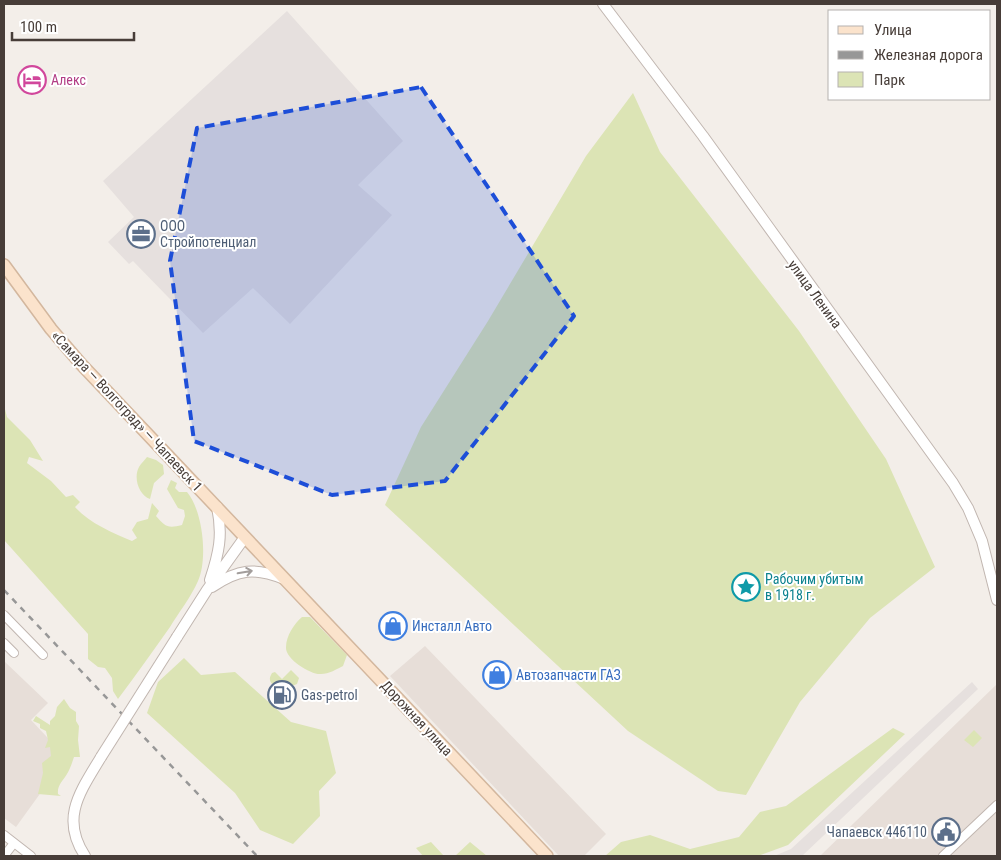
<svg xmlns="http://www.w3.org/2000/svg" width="1001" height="860" font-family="'Roboto Condensed',sans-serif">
<rect width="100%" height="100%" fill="#f3eee9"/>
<path fill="#e7ded8" d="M425 646 606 834 584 856H559L390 676Z
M4 661 48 703 31 720 61 752 42 791 16 827 4 818Z
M997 684V800L939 856H820Z
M997 809V856H947Z"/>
<path fill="#e6e0de" d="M287 11 403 141 358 185 392 215 290 324 253 288 203 333 133 261 129 264 108 242 134 217 103 181Z
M972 682 978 689 802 856H774L791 849Z"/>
<path fill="#dce4b5" d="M633 93 660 152 799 331 886 459 935 567 870 618 800 702 746 795 718 791 628 731 385 505 421 427 488 321 586 156Z
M4 405 7 417 30 440 43 461 29 457 27 463 51 481 66 497 73 495 80 502 75 507C89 523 113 533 132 541L137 538 132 530 137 522 148 519 152 503 159 511 156 516C165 526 167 529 182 525L185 516 184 510 178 508 167 489 171 480 177 483 175 488 179 492H187C203 511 208 559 198 581 191 597 179 612 170 627 153 651 136 675 118 699L113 691 112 678 105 668 98 667 88 659V634L4 540Z
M147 457 156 460 163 465 164 474 154 483 150 499C139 495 133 478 139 467 141 463 145 460 147 457Z
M302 617H310L347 655 343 666C337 669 329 674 321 674 311 675 285 659 286 647 286 636 294 624 302 617Z
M184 658 201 675 235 672 291 722 326 731 336 773 319 791 320 816 293 844 260 830 235 793 147 713 158 682Z
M291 670 299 678 297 684C289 687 280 693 273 685 269 681 269 678 272 673L275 672 282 679Z
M64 699 70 708 76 712V721L79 726 78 740 80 757H74C72 763 70 769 67 774 63 781 57 785 58 794L61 796 38 794 43 773 42 763 51 756 50 747 45 748 48 740 46 731 40 728V724L33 721 36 716 50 725V721L55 716 57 707Z
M893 728 905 734 788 845 758 856H605L621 842 650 835 690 849 739 837 760 812 786 806Z
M974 730 982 738 973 747 964 740Z
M431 842 444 856H423L416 848Z
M470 842 487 856H455Z"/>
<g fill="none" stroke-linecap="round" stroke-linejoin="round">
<defs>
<path id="minor" d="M4 615 43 655
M4 643 14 653
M4 835 31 856
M4 856 14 843
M943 856 997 805"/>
<path id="tertiary" d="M603 4 703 136 953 483 968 508 982 541 997 600
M210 580C219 553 223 535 217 507
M212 587C238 569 255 567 284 579
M177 637 207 590 245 537
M85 856C60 818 80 792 101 757"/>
<path id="secondary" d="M4 265 51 329 81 364 547 856"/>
</defs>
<use href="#minor" stroke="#c1b6b0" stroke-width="10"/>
<use href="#tertiary" stroke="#c1b6b0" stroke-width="12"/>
<use href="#secondary" stroke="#d3b79e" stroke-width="14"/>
<use href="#minor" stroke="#fff" stroke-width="8"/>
<use href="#tertiary" stroke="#fff" stroke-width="10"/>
<use href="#secondary" stroke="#fbe3cc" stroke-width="11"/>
<path stroke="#979797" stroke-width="2.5" stroke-dasharray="6 6" stroke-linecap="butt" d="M4 590 257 856"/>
<defs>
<path id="tertiary-bridge" d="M101 757 177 637"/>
</defs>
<use href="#tertiary-bridge" stroke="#c1b6b0" stroke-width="12" stroke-linecap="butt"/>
<use href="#tertiary-bridge" stroke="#fff" stroke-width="10"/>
</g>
<defs><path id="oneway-shaft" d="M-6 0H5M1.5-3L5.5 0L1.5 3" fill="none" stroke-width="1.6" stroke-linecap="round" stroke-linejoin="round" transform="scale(1.25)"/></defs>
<use stroke="#a39e9c" href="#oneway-shaft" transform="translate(245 572) rotate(-10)"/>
<path fill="#1d4ed8" fill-opacity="0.2" stroke="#1d4ed8" stroke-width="4" stroke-dasharray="10 6" stroke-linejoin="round" d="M421 87 574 316 445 481 332 495 194 441 170 261 197 128Z"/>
<defs>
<symbol id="hotel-ring" viewBox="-11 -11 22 22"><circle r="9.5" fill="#fff" stroke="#d1479c" stroke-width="1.5"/><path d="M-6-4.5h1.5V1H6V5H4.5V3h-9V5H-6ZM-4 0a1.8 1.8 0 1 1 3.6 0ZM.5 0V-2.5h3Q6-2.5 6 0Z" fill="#d1479c"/></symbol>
<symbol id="office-ring" viewBox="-11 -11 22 22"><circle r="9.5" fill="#fff" stroke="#5c6f8a" stroke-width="1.5"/><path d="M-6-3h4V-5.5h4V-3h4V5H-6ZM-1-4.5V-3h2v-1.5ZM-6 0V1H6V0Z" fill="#5c6f8a"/></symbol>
<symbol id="sight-ring" viewBox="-11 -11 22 22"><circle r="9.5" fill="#fff" stroke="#0f9aa8" stroke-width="1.5"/><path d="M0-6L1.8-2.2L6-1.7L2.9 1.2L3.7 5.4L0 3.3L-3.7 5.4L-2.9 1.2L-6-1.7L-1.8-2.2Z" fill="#0f9aa8"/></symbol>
<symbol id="shop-ring" viewBox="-11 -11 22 22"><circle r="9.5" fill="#fff" stroke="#3f7fe0" stroke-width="1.5"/><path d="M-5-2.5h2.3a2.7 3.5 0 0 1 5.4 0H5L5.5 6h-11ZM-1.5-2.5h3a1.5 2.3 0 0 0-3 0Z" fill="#3f7fe0"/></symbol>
<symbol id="fuel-ring" viewBox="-11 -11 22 22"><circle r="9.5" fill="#fff" stroke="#5c6f8a" stroke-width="1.5"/><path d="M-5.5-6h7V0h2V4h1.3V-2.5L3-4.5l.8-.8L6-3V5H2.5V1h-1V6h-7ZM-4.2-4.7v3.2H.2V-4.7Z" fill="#5c6f8a"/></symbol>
<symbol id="civic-ring" viewBox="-11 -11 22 22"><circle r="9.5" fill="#fff" stroke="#5c6f8a" stroke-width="1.5"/><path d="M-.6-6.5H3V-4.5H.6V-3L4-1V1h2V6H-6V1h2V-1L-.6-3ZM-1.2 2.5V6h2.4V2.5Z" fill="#5c6f8a"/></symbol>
</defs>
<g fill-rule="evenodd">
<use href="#hotel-ring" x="16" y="64" width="32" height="32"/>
<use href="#office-ring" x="125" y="218" width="32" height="32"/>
<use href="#sight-ring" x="730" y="571" width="32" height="32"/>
<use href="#shop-ring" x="377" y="610" width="32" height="32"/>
<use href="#shop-ring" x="481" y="659" width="32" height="32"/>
<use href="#fuel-ring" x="266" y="679" width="32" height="32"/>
<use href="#civic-ring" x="930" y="816" width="32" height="32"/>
</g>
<g text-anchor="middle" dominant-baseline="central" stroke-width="4" stroke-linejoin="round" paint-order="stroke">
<g font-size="14" fill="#b23c85" stroke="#fff" text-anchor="start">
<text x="51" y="80">Алекс</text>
</g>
<g font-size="14" fill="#4e5e75" stroke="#fff" text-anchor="start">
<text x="160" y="226">ООО<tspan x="160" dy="16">Стройпотенциал</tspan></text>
<text x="301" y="695">Gas-petrol</text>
<text x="927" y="832" text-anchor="end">Чапаевск 446110</text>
</g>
<g font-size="14" fill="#473d38" stroke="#fff">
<text transform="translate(815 294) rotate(54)">улица Ленина</text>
<text transform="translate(127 411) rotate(47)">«Самара — Волгоград» — Чапаевск 1</text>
<text transform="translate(417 718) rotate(47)">Дорожная улица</text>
</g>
<g font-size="14" fill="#0d838f" stroke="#fff" text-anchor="start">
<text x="765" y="579">Рабочим убитым<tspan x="765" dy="16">в 1918 г.</tspan></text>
</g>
<g font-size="14" fill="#366cbe" stroke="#fff" text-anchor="start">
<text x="412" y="626">Инсталл Авто</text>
<text x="516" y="675">Автозапчасти ГАЗ</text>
</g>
</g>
<rect width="1001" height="860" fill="none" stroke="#473d38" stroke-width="10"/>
<rect x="828" y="10" width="162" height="90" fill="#ffffff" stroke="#b5b1af"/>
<rect x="838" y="26" width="25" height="8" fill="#fbe3cc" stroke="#b5b1af"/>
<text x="874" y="35" font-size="15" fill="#473d38">Улица</text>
<rect x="838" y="51" width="25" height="8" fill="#979797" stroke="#b5b1af"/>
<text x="874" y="60" font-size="15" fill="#473d38">Железная дорога</text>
<rect x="838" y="72" width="25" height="15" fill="#dce4b5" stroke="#b5b1af"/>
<text x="874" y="85" font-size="15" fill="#473d38">Парк</text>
<path d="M12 32v8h122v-8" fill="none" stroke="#473d38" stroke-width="2.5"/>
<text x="20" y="32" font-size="15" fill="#473d38" stroke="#ffffff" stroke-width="4" paint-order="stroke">100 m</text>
</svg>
